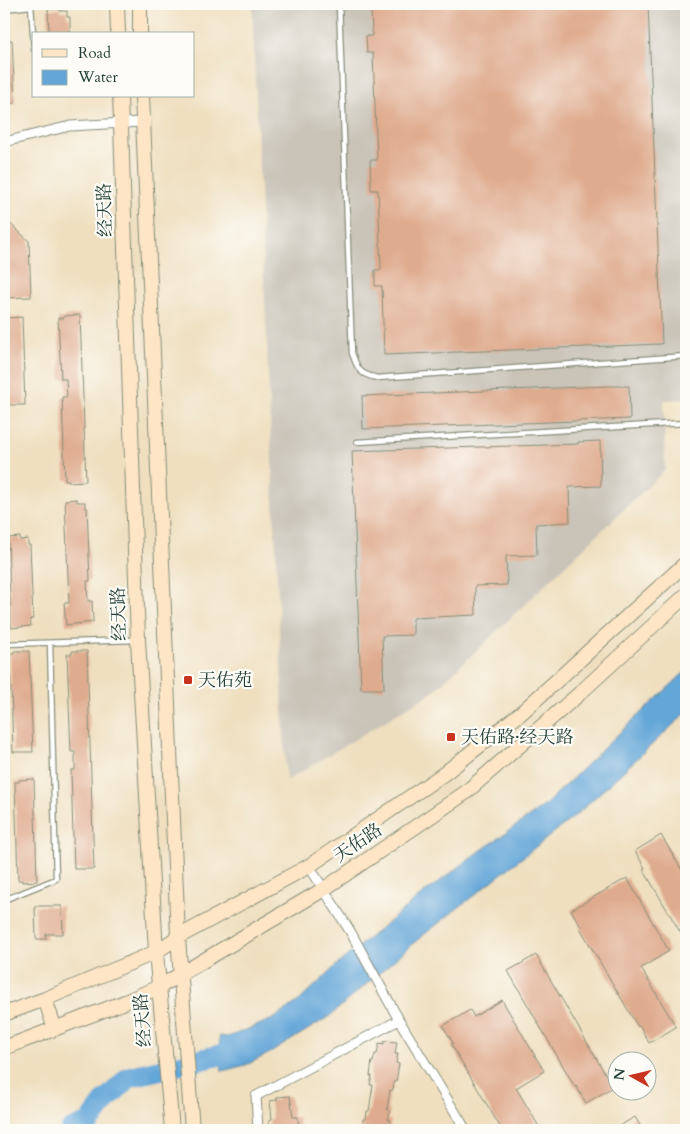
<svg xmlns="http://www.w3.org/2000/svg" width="690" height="1134" font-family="Cardo,'Noto Serif SC',serif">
<rect width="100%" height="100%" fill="#fdfcf7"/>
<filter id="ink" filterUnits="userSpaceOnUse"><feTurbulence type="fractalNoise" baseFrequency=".02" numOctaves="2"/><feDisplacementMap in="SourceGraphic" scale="10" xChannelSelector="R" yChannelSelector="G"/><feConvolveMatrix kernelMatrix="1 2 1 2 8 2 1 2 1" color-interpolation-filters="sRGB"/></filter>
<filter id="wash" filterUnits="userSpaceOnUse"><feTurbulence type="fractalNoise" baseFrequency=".0096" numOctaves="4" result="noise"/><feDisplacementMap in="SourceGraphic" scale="20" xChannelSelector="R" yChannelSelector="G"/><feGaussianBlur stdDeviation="1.12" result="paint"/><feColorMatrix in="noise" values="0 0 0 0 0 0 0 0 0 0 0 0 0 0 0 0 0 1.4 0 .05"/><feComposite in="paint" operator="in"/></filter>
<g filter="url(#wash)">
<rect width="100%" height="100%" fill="#efdfbf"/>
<path fill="#c9c3b8" d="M252 4H686V399L664 400 665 470 433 692 286 781Z"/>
<path fill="#64a6d8" stroke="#427286" d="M686 671V713L575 816 416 941 330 1016 272 1052 246 1065 222 1071 219 1036 228 1037 273 1019 300 1000 341 961 420 896 483 849 544 806 615 737Z"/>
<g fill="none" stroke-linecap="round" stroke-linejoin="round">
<path stroke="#64a6d8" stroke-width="21" d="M71 1130 89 1123 106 1100 129 1077 249 1048"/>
</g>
<g id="blocks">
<path fill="#dfab8e" d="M371 4H648L662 344 384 355 382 286H375V270H381L378 190H371L370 160H377L373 53H367L366 36H372Z
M48 9H60V11H67V17H70V31H68V34H49Z
M4 40H12L15 103 4 104Z
M4 218 29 241 31 297 4 298Z
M80 315 86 481 69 482V480H65L62 397H67L66 379H61L58 318H64V316Z
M22 317 25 405H8V403H4V320H6L5 318Z
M607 386H629L630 419 363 429 362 396Z
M600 441 601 486 569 487 570 522 536 524 537 555 506 556 507 585 475 586 476 615 413 618V635L382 636 384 689H361L352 451 578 444V442Z
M77 499V502H85V508L87 507 90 581H87L88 601H92L93 622 66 625 64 603H69L65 500Z
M20 537V540L28 539V545H30L33 619H30L31 626 11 628 8 538Z
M14 651H29L33 752H13L10 653H14Z
M72 651H87L94 869H74L71 770H75V752H71L67 654H72Z
M34 779 37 881 22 882V880H18L15 782H19V780Z
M661 835 686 877V942L643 869 645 868 635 851Z
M627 878 669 951 641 968 676 1027 649 1043 640 1026 638 1027 580 928 581 927 571 910Z
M35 906H62L63 934H46V939H36Z
M536 955 613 1087 586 1103 576 1086 575 1087 508 971Z
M502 1000 544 1071 516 1088 541 1130H502L451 1044 453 1043 443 1026 470 1010 474 1017Z
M384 1041 397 1042 395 1054H398L396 1063 399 1064 396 1082 394 1081 393 1090H390L387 1110 390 1111 388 1120H391L389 1130H362L363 1119H366L367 1111H369L373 1085H370L372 1076H370L372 1061 373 1062 375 1054H377L379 1043 384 1044Z
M290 1096 293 1117H298L299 1130H270L269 1120 272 1119 270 1101 277 1100V1097Z
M635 1117 643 1130H612Z"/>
</g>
</g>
<g filter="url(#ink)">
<use href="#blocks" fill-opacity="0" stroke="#878e7a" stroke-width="1"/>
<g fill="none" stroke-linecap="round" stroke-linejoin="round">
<defs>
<path id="lane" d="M31 4 34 49
M339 4 352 353C358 370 359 374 377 378L686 356
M4 9 31 6
M357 442 686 423
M4 644 137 640
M4 900 56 879 50 643"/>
<path id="street" d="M4 142 70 126 142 122
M309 866 350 931 399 1020 466 1130
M258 1130 256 1096 399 1020"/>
<path id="secondary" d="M117 4 118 34
M140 4V34
M120 96 138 640 156 952 172 1130
M142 96 178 937 192 1130
M45 999 55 1029
M4 1014 45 999 156 952 178 937 309 866 445 773 521 713 686 563
M4 1048 125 1002 159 987 324 889 465 793 579 694 686 595"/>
</defs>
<use href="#lane" stroke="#878e7a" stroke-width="7"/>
<use href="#street" stroke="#878e7a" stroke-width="11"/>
<use href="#secondary" stroke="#878e7a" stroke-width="16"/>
<use href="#lane" stroke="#fff" stroke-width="4.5"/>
<use href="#street" stroke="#fff" stroke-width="9"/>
<use href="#secondary" stroke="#fde5c5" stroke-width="14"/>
</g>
</g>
<g fill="#c8321e" stroke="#fdfcf7" stroke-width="2">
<rect x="183" y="675" width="10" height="10" rx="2.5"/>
<rect x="446" y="732" width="10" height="10" rx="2.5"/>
</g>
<g text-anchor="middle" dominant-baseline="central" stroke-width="4.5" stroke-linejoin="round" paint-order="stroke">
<g font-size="18" fill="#1f3d34" stroke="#fdfcf7">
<text transform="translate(105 210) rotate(-92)">经天路</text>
<text transform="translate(119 614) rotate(-92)">经天路</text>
<text transform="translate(358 843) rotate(-34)">天佑路</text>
<text transform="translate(143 1020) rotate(-95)">经天路</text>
</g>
<g font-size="18" fill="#1f3d34" stroke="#fdfcf7" text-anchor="start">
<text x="198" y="680">天佑苑</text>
<text x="461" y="737">天佑路·经天路</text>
</g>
</g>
<rect width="690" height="1134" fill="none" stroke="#fdfcf7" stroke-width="20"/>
<rect x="32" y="32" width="162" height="65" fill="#fdfcf7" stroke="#a4b0a9"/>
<rect x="42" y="49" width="25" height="8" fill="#fde5c5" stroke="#a4b0a9"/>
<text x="78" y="58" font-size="15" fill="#1f3d34">Road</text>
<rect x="42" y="70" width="25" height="15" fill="#64a6d8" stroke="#a4b0a9"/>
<text x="78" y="82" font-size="15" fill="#1f3d34">Water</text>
<g transform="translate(632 1076) rotate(278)"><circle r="24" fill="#fdfcf7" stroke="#a4b0a9"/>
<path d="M0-4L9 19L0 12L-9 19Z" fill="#c8321e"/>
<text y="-8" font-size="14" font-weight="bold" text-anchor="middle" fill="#1f3d34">N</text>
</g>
</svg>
